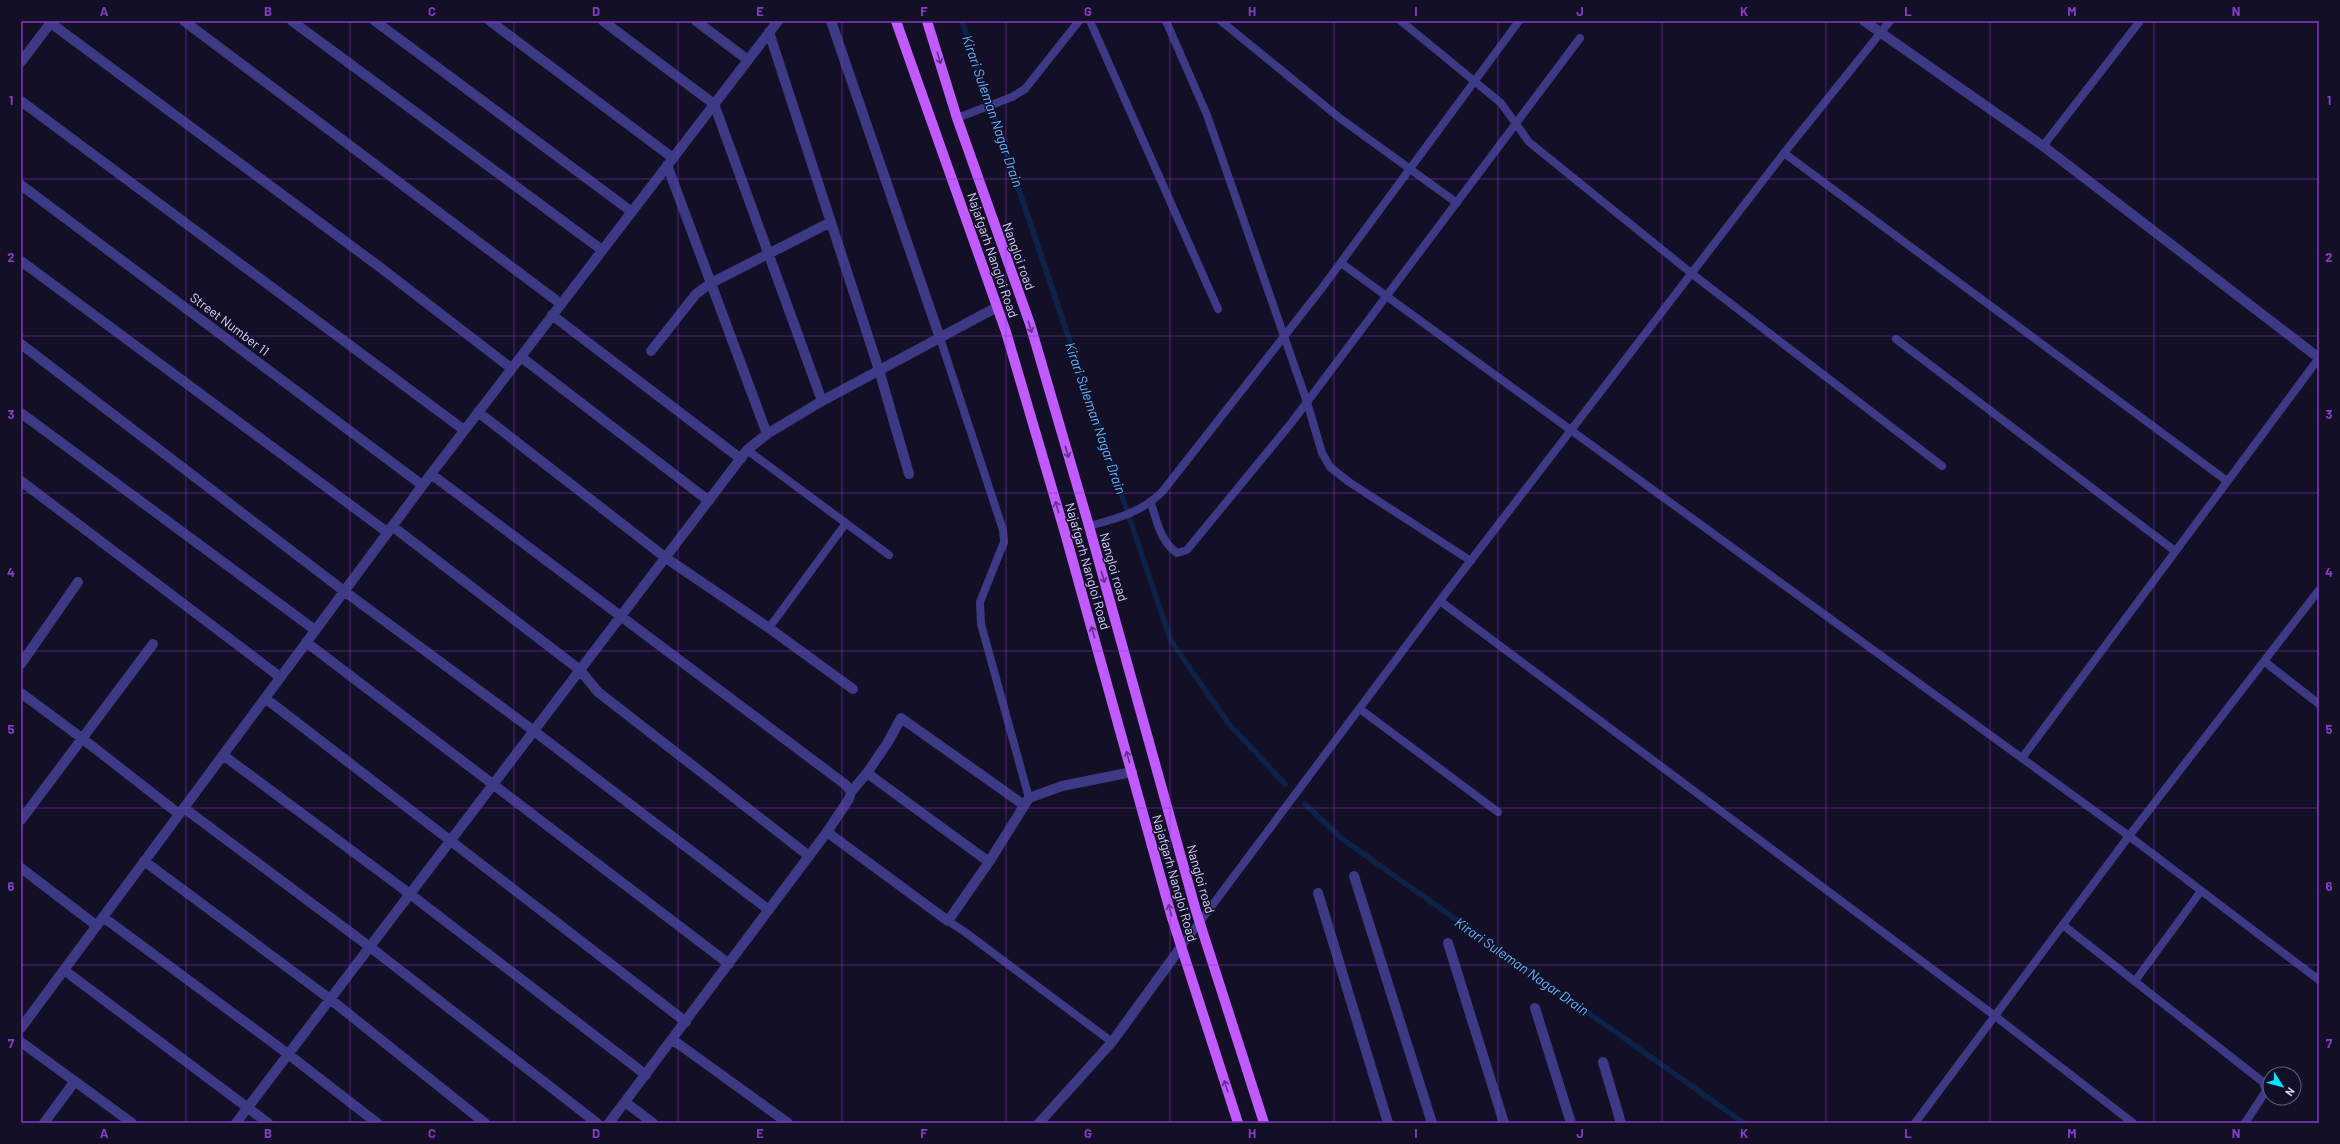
<svg xmlns="http://www.w3.org/2000/svg" width="2340" height="1144" font-family="Barlow,sans-serif">
<rect width="100%" height="100%" fill="#130f26"/>
<g fill="none" stroke-linecap="round" stroke-linejoin="round">
<path stroke="#0c2248" stroke-width="5.5" d="M962 21 1171 641 1229 724 1285 784
M1305 804 1341 838 1744 1123"/>
<path stroke="#3d3a85" stroke-width="8" d="M1090 21 1218 309
M1166 21 1207 115 1307 402 1322 453 1330 467 1349 482 1471 561
M1221 21 1341 119 1457 203
M1401 21 1501 103 1529 142 1691 273 1942 466
M957 118 1012 97 1025 89 1079 21
M2043 146 2140 21
M1784 153 2227 481
M1341 263 2129 836 2319 980
M940 338 1003 530 1004 542 980 602 981 624 1029 798
M1896 339 2175 551
M747 450 889 555
M1151 503C1157 521 1160 541 1177 553L1187 550 1292 422 1580 38
M1089 526C1116 519 1142 512 1162 492L1322 288 1519 21
M1440 601 1995 1016 2133 1123
M769 628 846 523
M2265 662 2319 704
M1360 709 1498 812
M2022 758 2319 358
M948 921 965 932 1112 1042
M2063 925 2263 1082 2266 1091 2245 1123
M1181 947 1445 594 1784 153 1890 21
M2135 981 2201 891
M1915 1123 2129 836 2319 590"/>
<path stroke="#3d3a85" stroke-width="10" d="M48 21 381 268 511 368
M184 21 561 304
M292 21 602 250
M375 21 632 212
M490 21 673 158
M603 21 714 104 822 401
M696 21 748 60
M831 21 940 338
M1864 21 2043 146 2319 358
M769 32 879 370 909 474
M21 62 52 21
M21 101 464 430
M667 165 767 434
M21 185 422 485
M21 261 387 532
M552 315 741 459
M21 344 344 591 534 731 769 910
M651 351 696 294 711 283 831 222
M521 357 709 501
M478 412 666 558 769 628 853 689
M21 413 315 630
M431 474 846 785 851 792
M21 481 280 677
M392 526 580 670 598 692 809 856
M306 642 729 964
M21 664 78 582
M21 693 83 739 179 814
M265 698 686 1022
M223 755 410 894 646 1075
M867 773 989 862 1029 798 1062 786 1132 772
M184 808 370 947 597 1123
M21 820 153 644
M827 832 948 921 989 862
M144 861 330 999 485 1123
M21 868 97 926
M1354 876 1432 1123
M1318 893 1388 1123
M103 917 288 1054 377 1123
M1448 943 1504 1123
M64 970 268 1123
M1535 1008 1571 1123
M21 1028 431 474 778 21
M673 1040 788 1123
M21 1042 132 1123
M1603 1062 1621 1123
M625 1102 653 1123
M44 1123 75 1081
M236 1123 747 450 767 434 822 401 997 307
M609 1123 827 832 849 799 851 792 867 773 888 742 901 718 1024 805
M1039 1123 1112 1042 1181 947"/>
<path stroke="#c25bff" stroke-width="10" d="M896 21 1006 332 1065 533 1172 918 1238 1123
M927 21 957 118 1030 324 1089 526 1196 911 1264 1123"/>
</g>
<defs><path id="oneway-shaft" d="M-6 0H5M1.5-3L5.5 0L1.5 3" fill="none" stroke-width="1.6" stroke-linecap="round" stroke-linejoin="round"/></defs>
<g stroke="#623188">
<use href="#oneway-shaft" transform="translate(939 58) rotate(73)"/>
<use href="#oneway-shaft" transform="translate(1030 327) rotate(73)"/>
<use href="#oneway-shaft" transform="translate(1067 452) rotate(74)"/>
<use href="#oneway-shaft" transform="translate(1057 507) rotate(-106)"/>
<use href="#oneway-shaft" transform="translate(1103 577) rotate(74)"/>
<use href="#oneway-shaft" transform="translate(1093 632) rotate(-106)"/>
<use href="#oneway-shaft" transform="translate(1128 757) rotate(-105)"/>
<use href="#oneway-shaft" transform="translate(1170 910) rotate(-105)"/>
<use href="#oneway-shaft" transform="translate(1226 1086) rotate(-108)"/>
</g>
<path fill="none" stroke="#843dc5" stroke-width="1" stroke-opacity="0.55" d="M186 21V1123M350 21V1123M514 21V1123M678 21V1123M842 21V1123M1006 21V1123M1170 21V1123M1334 21V1123M1498 21V1123M1662 21V1123M1826 21V1123M1990 21V1123M2154 21V1123M21 179H2319M21 336H2319M21 493H2319M21 651H2319M21 808H2319M21 965H2319"/>
<g text-anchor="middle" dominant-baseline="central" stroke-width="3" stroke-linejoin="round" paint-order="stroke">
<g font-size="13" fill="#d9d4ff" stroke="#130f26">
<text transform="translate(993 255) rotate(71)">Najafgarh Nangloi Road</text>
<text transform="translate(1019 256) rotate(70)">Nangloi road</text>
<text transform="translate(230 324) rotate(37)">Street Number 11</text>
<text transform="translate(1088 566) rotate(74)">Najafgarh Nangloi Road</text>
<text transform="translate(1114 567) rotate(74)">Nangloi road</text>
<text transform="translate(1175 878) rotate(74)">Najafgarh Nangloi Road</text>
<text transform="translate(1201 879) rotate(74)">Nangloi road</text>
</g>
<g font-size="14" font-style="italic" fill="#62b6ff" stroke="#130f26">
<text transform="translate(993 111) rotate(71)">Kirari Suleman Nagar Drain</text>
<text transform="translate(1096 418) rotate(71)">Kirari Suleman Nagar Drain</text>
<text transform="translate(1522 966) rotate(35)">Kirari Suleman Nagar Drain</text>
</g>
</g>
<rect width="2340" height="1144" fill="none" stroke="#130f26" stroke-width="44"/>
<g transform="translate(2282 1086) rotate(126)"><circle r="19" fill="#130f26" stroke="#625e7d"/>
<path d="M0-3L7 15L0 10L-7 15Z" fill="#00e5ff"/>
<text y="-6" font-size="11" font-weight="bold" text-anchor="middle" fill="#d9d4ff">N</text>
</g>
<rect x="22" y="22" width="2296" height="1100" fill="none" stroke="#843dc5" stroke-width="1.5"/>
<g font-size="13" text-anchor="middle" font-weight="bold" fill="#843dc5">
<text x="104" y="16">A</text>
<text x="268" y="16">B</text>
<text x="432" y="16">C</text>
<text x="596" y="16">D</text>
<text x="760" y="16">E</text>
<text x="924" y="16">F</text>
<text x="1088" y="16">G</text>
<text x="1252" y="16">H</text>
<text x="1416" y="16">I</text>
<text x="1580" y="16">J</text>
<text x="1744" y="16">K</text>
<text x="1908" y="16">L</text>
<text x="2072" y="16">M</text>
<text x="2236" y="16">N</text>
<text x="11" y="105">1</text>
<text x="2329" y="105">1</text>
<text x="11" y="262">2</text>
<text x="2329" y="262">2</text>
<text x="11" y="419">3</text>
<text x="2329" y="419">3</text>
<text x="11" y="577">4</text>
<text x="2329" y="577">4</text>
<text x="11" y="734">5</text>
<text x="2329" y="734">5</text>
<text x="11" y="891">6</text>
<text x="2329" y="891">6</text>
<text x="11" y="1048">7</text>
<text x="2329" y="1048">7</text>
<text x="104" y="1138">A</text>
<text x="268" y="1138">B</text>
<text x="432" y="1138">C</text>
<text x="596" y="1138">D</text>
<text x="760" y="1138">E</text>
<text x="924" y="1138">F</text>
<text x="1088" y="1138">G</text>
<text x="1252" y="1138">H</text>
<text x="1416" y="1138">I</text>
<text x="1580" y="1138">J</text>
<text x="1744" y="1138">K</text>
<text x="1908" y="1138">L</text>
<text x="2072" y="1138">M</text>
<text x="2236" y="1138">N</text>
</g>
</svg>
